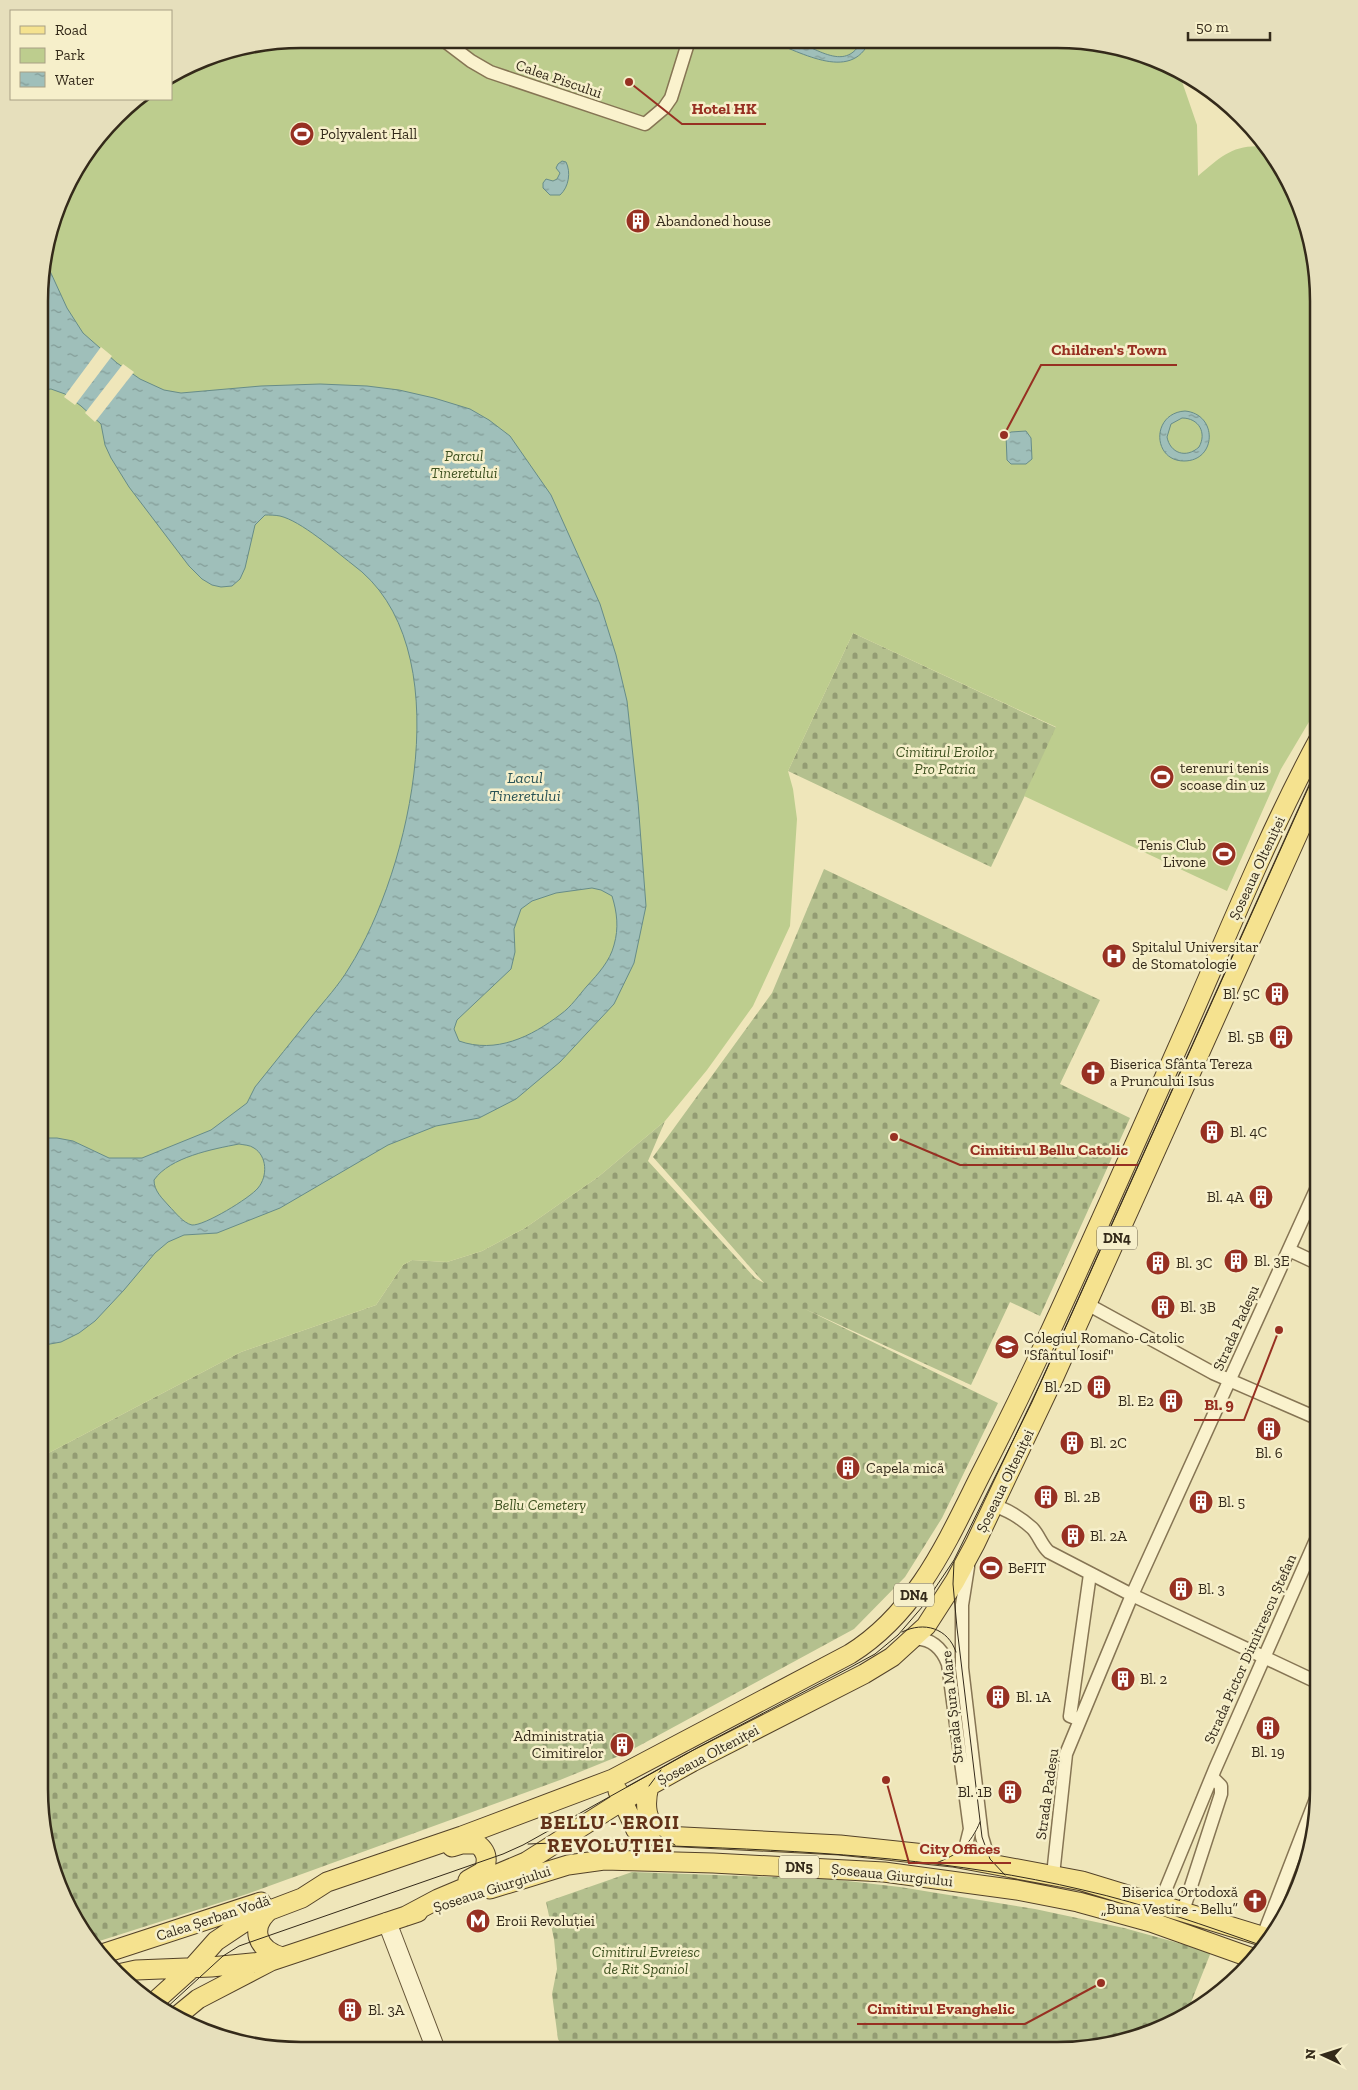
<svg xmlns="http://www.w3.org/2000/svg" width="1358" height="2090" font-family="'Zilla Slab',serif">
<defs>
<pattern id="cemetery-stones" width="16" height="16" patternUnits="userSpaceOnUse" patternTransform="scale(1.25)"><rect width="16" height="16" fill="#b4c08e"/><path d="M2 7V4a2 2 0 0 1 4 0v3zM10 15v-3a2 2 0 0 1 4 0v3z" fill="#939c73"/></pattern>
<pattern id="water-ripples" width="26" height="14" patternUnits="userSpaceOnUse" patternTransform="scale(1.25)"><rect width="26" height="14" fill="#9fbfba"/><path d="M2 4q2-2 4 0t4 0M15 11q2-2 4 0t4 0" fill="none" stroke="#829b96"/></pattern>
</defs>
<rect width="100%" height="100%" fill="#efe6ba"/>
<path fill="url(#cemetery-stones)" d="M853 633 1057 728 991 867 788 771Z
M824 869 1100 1000 1060 1084 1130 1118 1040 1316 1010 1302 971 1385 805 1309 998 1403 942 1518 905 1577 854 1629 624 1754 560 1780 247 1894 90 1944 59 1890 39 1790V1458L241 1352 376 1305 403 1265 412 1260 447 1262 482 1251 525 1228 598 1177 665 1121 648 1161 755 1278 764 1283 653 1157 772 993Z
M632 1872 830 1879 900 1887 1035 1909 1124 1928 1211 1952 1186 2015 1158 2031 1058 2051 564 2050 558 2039 552 1994 557 1969 554 1939 546 1902Z"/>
<path fill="#bdcd8e" d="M300 39 1092 41 1158 59 1178 70 1197 125 1198 176C1222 156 1234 143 1268 147L1299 200 1319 300V705L1281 769 1227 891 1024 796 1056 727 853 633 788 771 793 789 797 819 790 926 753 1006 707 1070 665 1121 598 1177 525 1228 482 1251 447 1262 412 1260 403 1265 376 1305 241 1352 39 1458 41 266 66 184 128 104 136 99H171V77L200 59Z"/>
<path fill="url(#water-ripples)" stroke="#678c88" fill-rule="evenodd" d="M766 40C773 40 782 39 789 40 812 43 845 76 862 40H870C851 85 797 49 766 40Z
M562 161 566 162C571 172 569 187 560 195H550L543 188V183L546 179 553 181 557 179 560 173 556 168 558 164Z
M44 258 67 308 83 333 117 363 140 379 164 390 181 393 261 386 320 384 367 386 399 390 434 398 470 409 489 420 510 436 551 495 600 604 616 655 627 701 638 802 646 906 634 963 614 1004 560 1062 516 1099 479 1118 436 1126 388 1145 280 1208 217 1233 184 1235 168 1242 155 1253 124 1290 95 1321 79 1333 61 1342 39 1346 40 1138H57L73 1141 109 1158H142L211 1130 247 1103 255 1087C274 1063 293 1040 312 1016 325 1000 339 985 349 968 411 870 463 644 352 564 334 550 301 521 280 516 275 515 269 515 265 515L255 525 245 568 240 579 232 586 221 587 212 585 202 579 189 566 129 487 111 458 105 445 101 424 81 406 65 394 51 389 41 390V266ZM592 888 601 890 612 896C617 912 619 928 614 945 610 961 598 974 587 986 579 995 571 1007 561 1014 531 1037 496 1054 459 1041L454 1029 457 1020 511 969 515 952 514 929 521 909 532 901 556 893ZM239 1144C244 1145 250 1145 254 1148 267 1156 268 1176 258 1188 250 1198 204 1226 192 1225 183 1223 175 1212 169 1206 162 1198 154 1191 154 1180 170 1157 213 1149 239 1144Z
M1185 411C1218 414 1217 461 1184 461 1152 461 1151 413 1185 411ZM1182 418C1199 418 1207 433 1199 447 1186 459 1170 453 1167 437L1171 424Z
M1026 431 1031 438 1032 459 1026 464H1011L1007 460 1006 435 1011 432Z"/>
<path fill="#efe6ba" d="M101 347 112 356 75 405 64 397Z
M123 364 134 372 95 422 85 413Z"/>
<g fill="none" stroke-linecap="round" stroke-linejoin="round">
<defs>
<path id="minor" d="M442 39 471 61 490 72 645 124 664 108 671 98 689 40
M1289 1250 1319 1264
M1087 1304 1213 1373 1319 1419
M993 1506C1006 1508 1022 1519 1032 1528 1039 1535 1041 1545 1049 1552L1132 1595 1319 1683
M968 1567 962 1605V1668L982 1837 985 1847 994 1865
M912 1639C930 1637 942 1648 948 1664L970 1829 966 1845
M1080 1720 1070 1716 1090 1574
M1053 1875 1066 1754 1132 1595 1319 1183
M1160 1903 1215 1769 1319 1533
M1183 1911 1221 1794V1786L1212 1777
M1263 1936 1319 1791"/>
<path id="secondary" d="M387 1922 436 2050"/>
<path id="primary" d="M649 1786C644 1806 646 1820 660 1836
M618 1791 636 1830 644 1835 840 1845 953 1857 1082 1881 1271 1939
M452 1847 462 1844H477C487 1851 488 1860 484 1871L468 1880
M490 1889 568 1865 604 1860 713 1863 884 1872 1017 1890 1078 1902 1151 1922 1255 1959
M271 1909C248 1927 257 1950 282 1957
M406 1916 438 1899 526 1862 622 1801 692 1762 864 1674 892 1657 926 1626 955 1581 975 1544 1049 1388 1319 787
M99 1955 261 1902
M118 1974 136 1970 211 1967 261 1962
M152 2004 192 1968 216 1941 252 1917 302 1898 327 1882 462 1836 613 1779 850 1654C916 1613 947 1542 980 1476 1002 1433 1024 1389 1044 1345 1095 1235 1144 1124 1193 1013 1233 921 1271 828 1319 739
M176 2017 198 1999 271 1961 418 1912"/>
</defs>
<use href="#minor" stroke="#867554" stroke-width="15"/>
<use href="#secondary" stroke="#675638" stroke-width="20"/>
<use href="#primary" stroke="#534229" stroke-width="21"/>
<use href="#minor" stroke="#faf2cd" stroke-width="12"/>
<use href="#secondary" stroke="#faf2cd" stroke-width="18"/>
<use href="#primary" stroke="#f5e28f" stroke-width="19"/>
<path stroke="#342a1a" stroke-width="1" d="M954 1562 953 1584 957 1628 982 1837 990 1859 1005 1875
M902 1632C924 1621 948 1628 956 1652
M649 1786 661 1770
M660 1836 675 1845
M528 1844C584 1841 641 1845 698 1847 827 1852 957 1860 1083 1890 1145 1904 1206 1926 1266 1947
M936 1863C958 1855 971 1844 980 1822
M164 2010 223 1956 239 1946 503 1854 523 1845 697 1748 851 1667 875 1654 898 1635 923 1606 954 1560 1032 1402 1319 764"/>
</g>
<defs>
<symbol id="stadium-disc" viewBox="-11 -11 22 22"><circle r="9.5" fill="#973022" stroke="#f6efca"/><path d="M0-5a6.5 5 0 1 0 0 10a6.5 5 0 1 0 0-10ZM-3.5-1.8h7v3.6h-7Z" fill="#fff"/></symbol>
<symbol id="building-disc" viewBox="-11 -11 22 22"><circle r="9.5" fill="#973022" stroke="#f6efca"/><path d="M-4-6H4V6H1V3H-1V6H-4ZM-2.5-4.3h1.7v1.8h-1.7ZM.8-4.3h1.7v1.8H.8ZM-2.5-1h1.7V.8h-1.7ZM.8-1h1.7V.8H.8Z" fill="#fff"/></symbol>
<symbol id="hospital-disc" viewBox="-11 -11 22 22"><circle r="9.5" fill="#973022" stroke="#f6efca"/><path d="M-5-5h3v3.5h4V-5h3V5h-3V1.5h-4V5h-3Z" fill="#fff"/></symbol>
<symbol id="church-disc" viewBox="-11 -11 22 22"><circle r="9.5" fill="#973022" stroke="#f6efca"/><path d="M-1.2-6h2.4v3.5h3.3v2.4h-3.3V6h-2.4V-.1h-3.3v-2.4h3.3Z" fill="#fff"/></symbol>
<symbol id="school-disc" viewBox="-11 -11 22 22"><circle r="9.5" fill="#973022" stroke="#f6efca"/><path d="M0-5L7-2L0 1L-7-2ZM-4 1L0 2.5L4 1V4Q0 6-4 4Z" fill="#fff"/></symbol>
<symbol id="metro-disc" viewBox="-11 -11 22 22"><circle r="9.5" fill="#973022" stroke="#f6efca"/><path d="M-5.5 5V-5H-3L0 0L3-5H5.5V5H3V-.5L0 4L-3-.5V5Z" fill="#fff"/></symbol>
</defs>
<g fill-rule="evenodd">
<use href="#stadium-disc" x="288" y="120" width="28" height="28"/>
<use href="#building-disc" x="624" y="207" width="28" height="28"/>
<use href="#stadium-disc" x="1148" y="763" width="28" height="28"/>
<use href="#stadium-disc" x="1210" y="840" width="28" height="28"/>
<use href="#hospital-disc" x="1100" y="942" width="28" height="28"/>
<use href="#building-disc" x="1263" y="980" width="28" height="28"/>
<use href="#building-disc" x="1267" y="1023" width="28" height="28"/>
<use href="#church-disc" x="1079" y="1059" width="28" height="28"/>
<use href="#building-disc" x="1198" y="1118" width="28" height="28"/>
<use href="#building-disc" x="1247" y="1183" width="28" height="28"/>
<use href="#building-disc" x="1222" y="1247" width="28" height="28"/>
<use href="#building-disc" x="1144" y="1249" width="28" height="28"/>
<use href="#building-disc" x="1149" y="1293" width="28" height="28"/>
<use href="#school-disc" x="993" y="1333" width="28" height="28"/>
<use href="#building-disc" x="1085" y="1373" width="28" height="28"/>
<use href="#building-disc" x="1157" y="1387" width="28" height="28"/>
<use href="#building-disc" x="1255" y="1415" width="28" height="28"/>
<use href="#building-disc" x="1058" y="1429" width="28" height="28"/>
<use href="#building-disc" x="834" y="1454" width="28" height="28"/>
<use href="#building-disc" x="1032" y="1483" width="28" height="28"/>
<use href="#building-disc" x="1187" y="1488" width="28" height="28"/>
<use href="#building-disc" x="1059" y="1522" width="28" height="28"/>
<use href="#stadium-disc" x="977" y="1554" width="28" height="28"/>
<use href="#building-disc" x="1167" y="1575" width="28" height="28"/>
<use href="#building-disc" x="1109" y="1665" width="28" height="28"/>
<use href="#building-disc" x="984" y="1683" width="28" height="28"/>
<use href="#building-disc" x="1254" y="1714" width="28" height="28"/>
<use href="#building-disc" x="608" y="1731" width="28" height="28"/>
<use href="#building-disc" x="996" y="1778" width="28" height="28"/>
<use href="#church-disc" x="1241" y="1887" width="28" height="28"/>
<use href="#metro-disc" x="464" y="1907" width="28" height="28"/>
<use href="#building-disc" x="336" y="1996" width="28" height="28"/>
</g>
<g text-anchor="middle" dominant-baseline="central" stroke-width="5" stroke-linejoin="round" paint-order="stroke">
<g fill="#f6efca" stroke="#6e654f" stroke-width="1">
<rect x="1097" y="1226.5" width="40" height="23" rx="4"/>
<rect x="894" y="1583.5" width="40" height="23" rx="4"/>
<rect x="779" y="1855.5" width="40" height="23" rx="4"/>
</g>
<g font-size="14" font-weight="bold" fill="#342a1a">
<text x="1117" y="1238">DN4</text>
<text x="914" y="1595">DN4</text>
<text x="799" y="1867">DN5</text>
</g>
<g font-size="15" fill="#342a1a" stroke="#f6efca">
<text transform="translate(559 79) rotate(19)">Calea Piscului</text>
<text transform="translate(1257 868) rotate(-65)">Șoseaua Olteniței</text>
<text transform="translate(1236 1328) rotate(-66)">Strada Padeșu</text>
<text transform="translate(1005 1481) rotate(-64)">Șoseaua Olteniței</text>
<text transform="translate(1250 1649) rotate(-66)">Strada Pictor Dimitrescu Ștefan</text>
<text transform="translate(952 1707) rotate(-96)">Strada Șura Mare</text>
<text transform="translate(708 1755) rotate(-28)">Șoseaua Olteniței</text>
<text transform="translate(1047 1794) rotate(-82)">Strada Padeșu</text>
<text transform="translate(892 1875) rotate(6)">Șoseaua Giurgiului</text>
<text transform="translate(492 1889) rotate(-18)">Șoseaua Giurgiului</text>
<text transform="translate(213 1918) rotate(-18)">Calea Șerban Vodă</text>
</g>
<g font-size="15" fill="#342a1a" stroke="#f6efca" text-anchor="start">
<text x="320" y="134">Polyvalent Hall</text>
<text x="656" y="221">Abandoned house</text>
<text x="1180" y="768">terenuri tenis<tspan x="1180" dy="17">scoase din uz</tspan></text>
<text x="1206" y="845" text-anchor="end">Tenis Club<tspan x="1206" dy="17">Livone</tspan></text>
<text x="1132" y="947">Spitalul Universitar<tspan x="1132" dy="17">de Stomatologie</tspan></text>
<text x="1260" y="994" text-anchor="end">Bl. 5C</text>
<text x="1264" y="1037" text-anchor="end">Bl. 5B</text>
<text x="1110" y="1064">Biserica Sfânta Tereza<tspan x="1110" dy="17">a Pruncului Isus</tspan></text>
<text x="1230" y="1132">Bl. 4C</text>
<text x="1244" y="1197" text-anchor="end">Bl. 4A</text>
<text x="1254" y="1261">Bl. 3E</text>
<text x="1176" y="1263">Bl. 3C</text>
<text x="1180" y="1307">Bl. 3B</text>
<text x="1024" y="1338">Colegiul Romano-Catolic<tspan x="1024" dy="17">"Sfântul Iosif"</tspan></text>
<text x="1082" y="1387" text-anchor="end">Bl. 2D</text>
<text x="1154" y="1401" text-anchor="end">Bl. E2</text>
<text x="1090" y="1443">Bl. 2C</text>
<text x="1269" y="1453" text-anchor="middle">Bl. 6</text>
<text x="866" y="1468">Capela mică</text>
<text x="1064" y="1497">Bl. 2B</text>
<text x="1218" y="1502">Bl. 5</text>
<text x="1090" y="1536">Bl. 2A</text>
<text x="1008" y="1568">BeFIT</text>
<text x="1198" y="1589">Bl. 3</text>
<text x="1140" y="1679">Bl. 2</text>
<text x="1016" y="1697">Bl. 1A</text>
<text x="604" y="1736" text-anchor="end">Administrația<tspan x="604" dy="17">Cimitirelor</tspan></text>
<text x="1268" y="1752" text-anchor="middle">Bl. 19</text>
<text x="992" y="1792" text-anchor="end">Bl. 1B</text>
<text x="1238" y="1892" text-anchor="end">Biserica Ortodoxă<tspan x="1238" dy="17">„Buna Vestire - Bellu”</tspan></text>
<text x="496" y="1921">Eroii Revoluției</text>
<text x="368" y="2010">Bl. 3A</text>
</g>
<g font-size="15" font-style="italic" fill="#3e5120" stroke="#f6efca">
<text x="464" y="456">Parcul<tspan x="464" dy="17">Tineretului</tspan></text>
<text x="945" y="752">Cimitirul Eroilor<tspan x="945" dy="17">Pro Patria</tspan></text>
<text x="540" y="1505">Bellu Cemetery</text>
<text x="646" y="1952">Cimitirul Evreiesc<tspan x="646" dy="17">de Rit Spaniol</tspan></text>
</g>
<g font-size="16" font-style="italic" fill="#285255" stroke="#f6efca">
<text x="525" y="777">Lacul<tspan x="525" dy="18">Tineretului</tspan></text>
</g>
<g font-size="20" font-weight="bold" letter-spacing="1" fill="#623118" stroke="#f6efca">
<text x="610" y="1822">BELLU - EROII<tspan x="610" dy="23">REVOLUȚIEI</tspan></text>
</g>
</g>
<path d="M0 0H1358V2090H0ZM301 48H1057A253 253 0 0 1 1310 301V1789A253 253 0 0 1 1057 2042H301A253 253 0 0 1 48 1789V301A253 253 0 0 1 301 48Z" fill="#e6dfbc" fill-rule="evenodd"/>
<path fill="none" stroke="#342a1a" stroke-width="2.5" d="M301 48H1057A253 253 0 0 1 1310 301V1789A253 253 0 0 1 1057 2042H301A253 253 0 0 1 48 1789V301A253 253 0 0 1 301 48Z"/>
<path fill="none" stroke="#973022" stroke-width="2" d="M629 82L682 124H766M1004 435L1041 365H1177M894 1137L960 1165H1138M1279 1330L1244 1420H1194M886 1780L909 1863H1011M1101 1983L1025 2024H857"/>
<g fill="#973022" stroke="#f6efca" stroke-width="2">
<circle cx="629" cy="82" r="5"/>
<circle cx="1004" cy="435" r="5"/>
<circle cx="894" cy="1137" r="5"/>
<circle cx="1279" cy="1330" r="5"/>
<circle cx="886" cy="1780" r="5"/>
<circle cx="1101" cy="1983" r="5"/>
</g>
<g font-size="16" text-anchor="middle" font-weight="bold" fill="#973022" stroke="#f6efca" stroke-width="5" stroke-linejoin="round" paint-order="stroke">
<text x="724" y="114">Hotel HK</text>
<text x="1109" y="355">Children's Town</text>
<text x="1049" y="1155">Cimitirul Bellu Catolic</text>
<text x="1219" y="1410">Bl. 9</text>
<text x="960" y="1854">City Offices</text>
<text x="941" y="2014">Cimitirul Evanghelic</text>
</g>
<rect x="10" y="10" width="162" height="90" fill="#f6efca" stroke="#a8a084"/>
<rect x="20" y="26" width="25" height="8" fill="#f5e28f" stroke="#a8a084"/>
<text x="55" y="35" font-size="15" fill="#342a1a">Road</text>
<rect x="20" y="48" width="25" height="15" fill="#bdcd8e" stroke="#a8a084"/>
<text x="55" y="60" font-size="15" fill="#342a1a">Park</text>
<rect x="20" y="72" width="25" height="15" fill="url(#water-ripples)" stroke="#a8a084"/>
<text x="55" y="85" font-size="15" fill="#342a1a">Water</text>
<g transform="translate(1323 2055) rotate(274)" stroke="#f6efca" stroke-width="4" paint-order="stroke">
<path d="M0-4L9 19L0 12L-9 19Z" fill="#342a1a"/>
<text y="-8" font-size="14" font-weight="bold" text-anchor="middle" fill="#342a1a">N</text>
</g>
<path d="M1188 32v8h82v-8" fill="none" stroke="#342a1a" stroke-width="2.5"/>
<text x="1196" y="32" font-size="15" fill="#342a1a" stroke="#f6efca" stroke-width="4" paint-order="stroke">50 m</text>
</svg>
